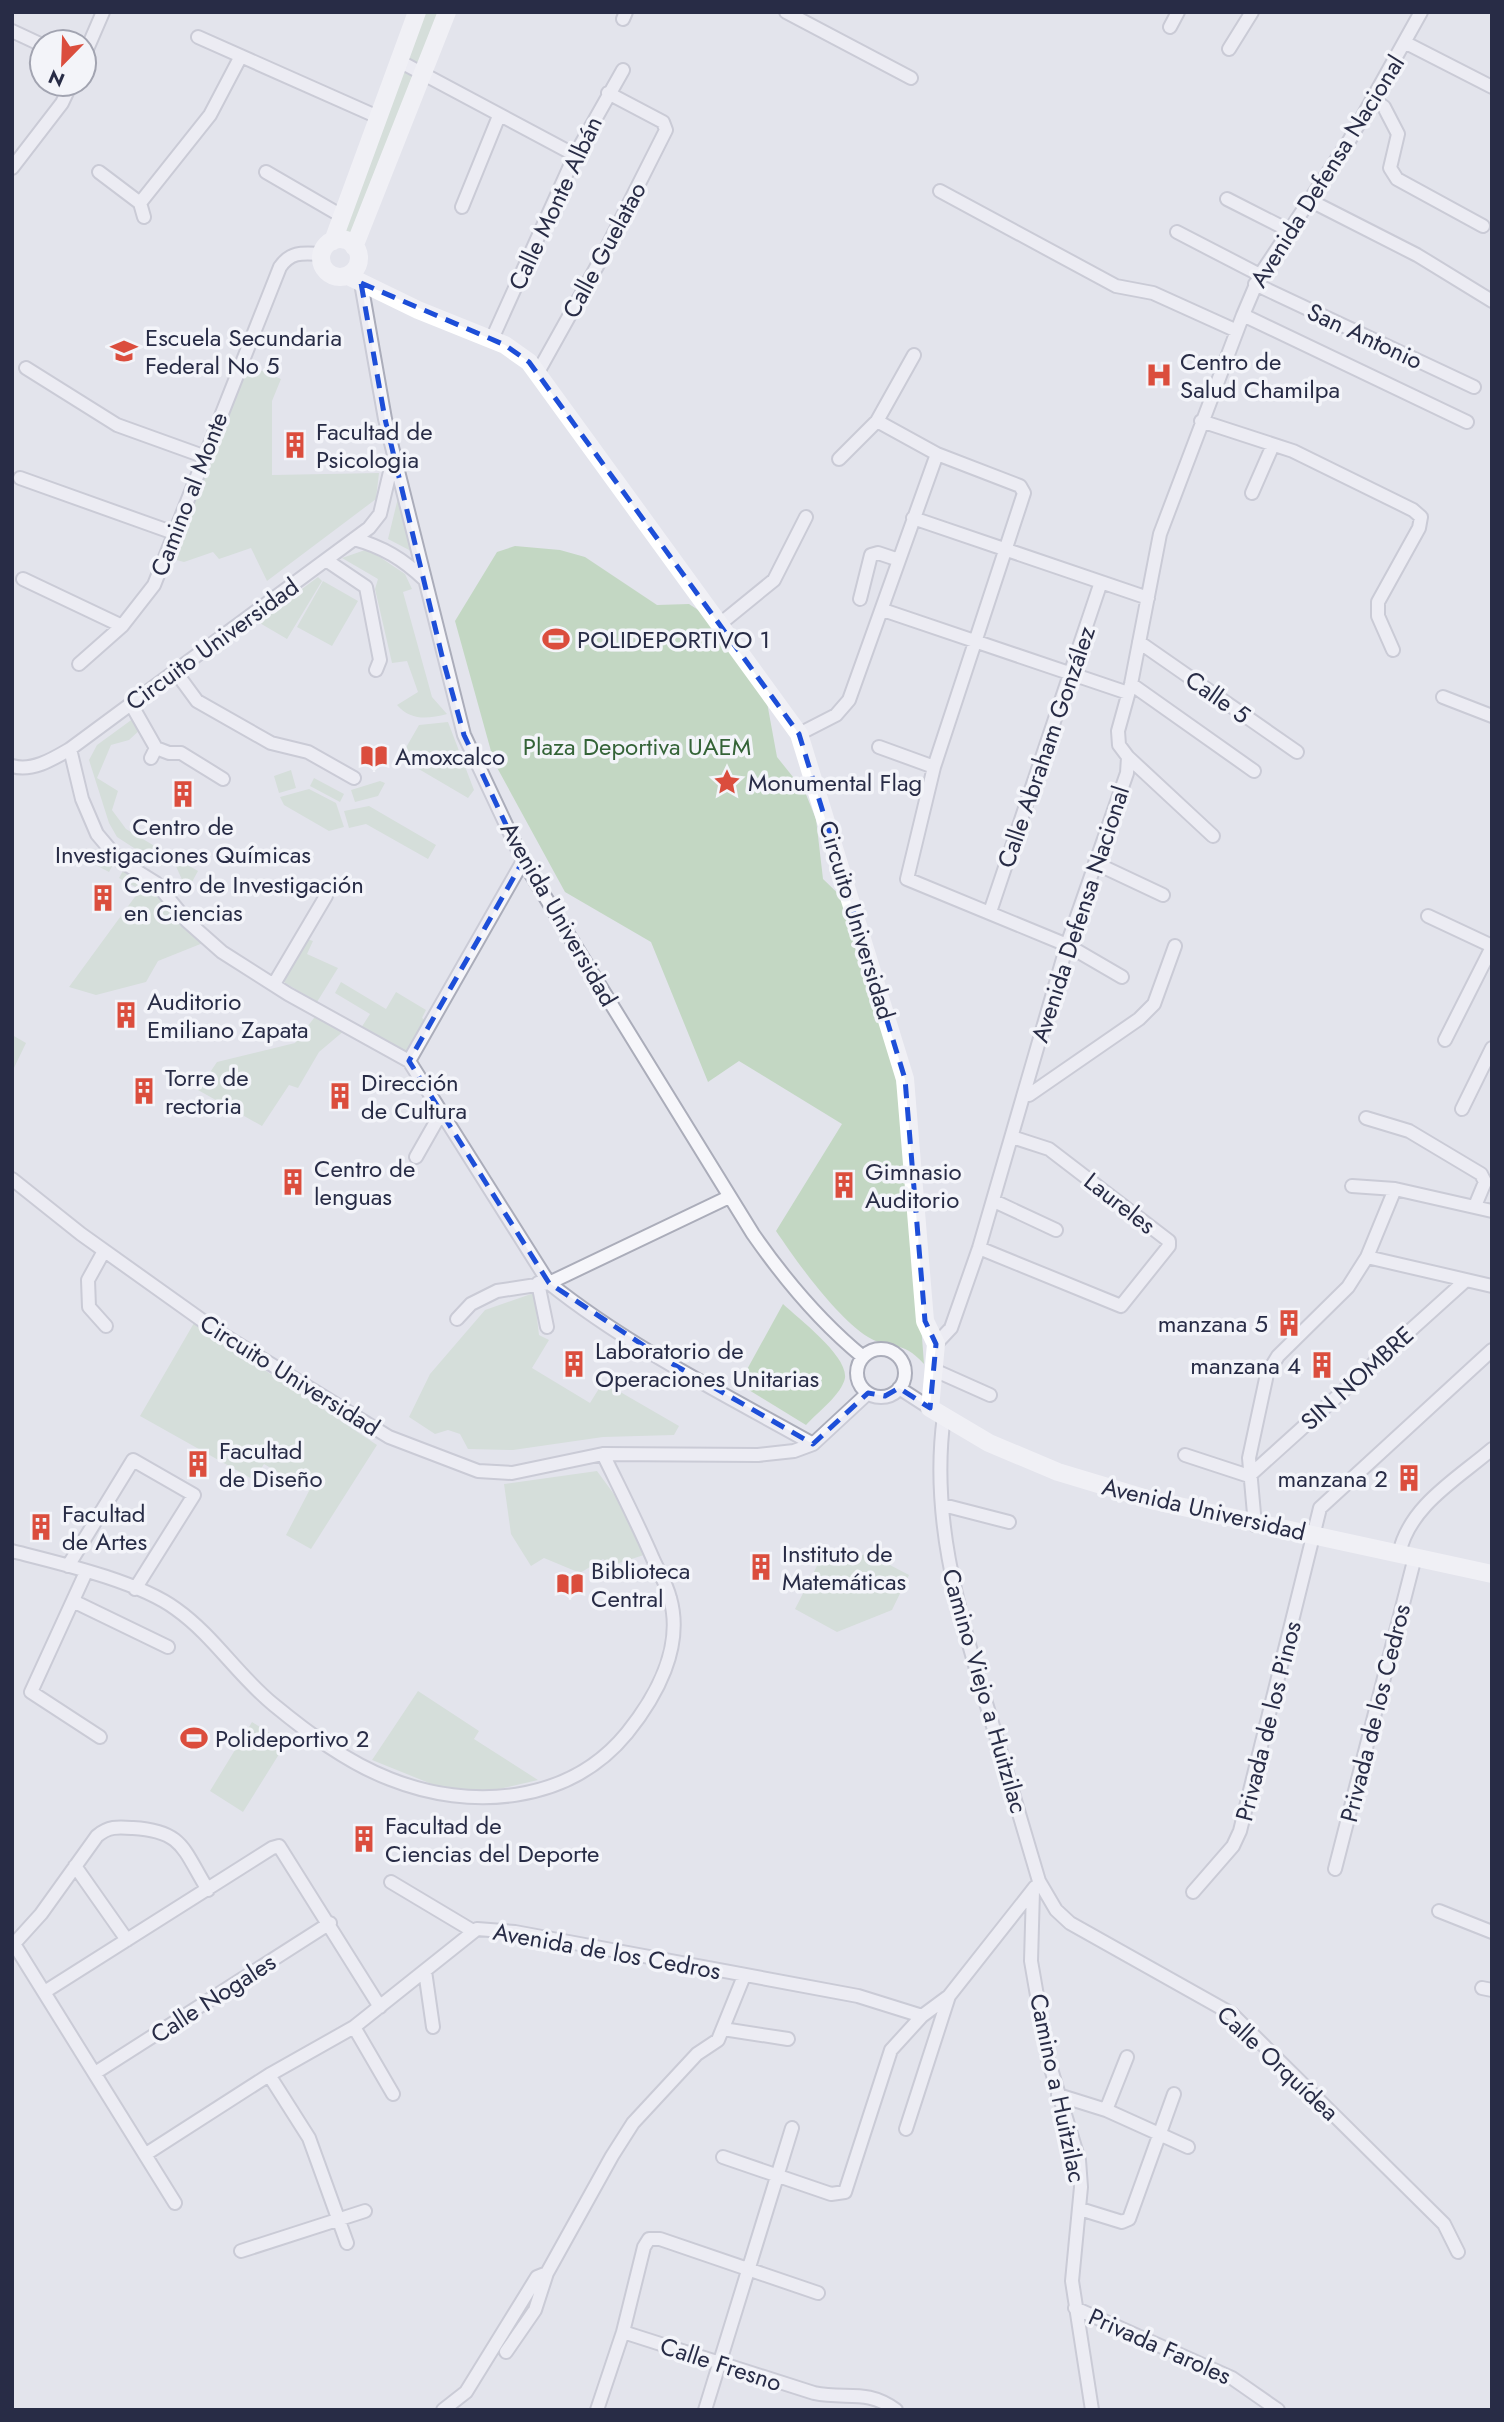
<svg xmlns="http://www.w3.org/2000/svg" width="1504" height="2422" font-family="Jost,sans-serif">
<rect width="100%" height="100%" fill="#e3e4ec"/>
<path fill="#c3d7c3" d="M421 12H441L420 68 404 58Z
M402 70 416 78 354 239 339 233Z
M248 365 281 379 272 401V475L379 473 376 499 267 581 251 548 219 559 213 552 184 562 168 558Z
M398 498 413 552 388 539Z
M515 546 560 550 585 557 657 605 689 604 709 617 766 697 777 757 805 792 816 819 823 879 849 904 894 1068 908 1150 924 1364C901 1338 890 1351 868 1337 836 1317 797 1262 776 1231L842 1124 739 1061 708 1082 651 942 565 892 494 762 455 621 497 552Z
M368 549 405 574 412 589 403 592 432 697 447 714C428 719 411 721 397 705L418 692 407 661 392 663 375 589 378 579 342 558Z
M318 577 322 581 287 639 258 622Z
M323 581 358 601 332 646 297 627Z
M134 718 141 729 129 740 111 745 97 778 118 791 112 810 126 829 158 848 151 859 117 837 109 823 89 760 97 745Z
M448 722 474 790 468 798 400 758 419 725Z
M291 770 296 788 279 793 274 776Z
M314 778 344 794 340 802 310 786Z
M380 781 385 783 378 796 355 802 351 790Z
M309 789 336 803 344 827 329 831 284 805 280 797Z
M369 806 436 845 428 859 366 824 349 828 344 811Z
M94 850 115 861 109 872 88 861Z
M177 859 198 871 187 891 175 864Z
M125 867 145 878 139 889 119 878Z
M145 883 203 943 158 961 146 982 96 995 69 987Z
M307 939 313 941 307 954 338 968 317 1002 282 981Z
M341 982 386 1009 396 992 426 1010 422 1018 428 1022 408 1056 361 1028 370 1014 335 993Z
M317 1014 345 1030 319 1052 298 1088 289 1085 262 1126 198 1090 217 1062 295 1043Z
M14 1036 26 1043 12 1072V1039Z
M534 1293 539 1335 549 1340 532 1368 590 1403 603 1382 679 1426 674 1435 603 1437 513 1450 468 1449 460 1434 448 1430 435 1434 409 1417 430 1374 485 1310Z
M783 1304C799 1319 848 1356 845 1378 842 1394 817 1413 806 1425L739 1384Z
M194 1323 377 1445 311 1549 286 1535 309 1491 264 1464 254 1480 140 1416Z
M597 1471 630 1516 647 1554 613 1565 603 1559 580 1573 544 1558 531 1566 511 1534 504 1484Z
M867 1553 909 1575 892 1610 837 1632 795 1609 821 1558 839 1566Z
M418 1691 479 1731 474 1739 538 1780 490 1791 444 1789 372 1760Z
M252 1722 286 1743 243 1812 210 1791Z"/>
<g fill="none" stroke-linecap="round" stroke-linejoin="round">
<defs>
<path id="street" d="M786 12 911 78
M623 19 626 12
M1170 27 1178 12
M12 31 42 45
M198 37 378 117
M1406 43 1492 87
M1229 49 1252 12
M84 56 103 12
M399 61 575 155
M1374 100 1384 107 1398 134 1390 168 1397 179 1483 226
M12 168 62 103 71 84
M99 172 140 203 144 217
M266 172 340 215
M940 191 1116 286 1153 293 1237 331
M1227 199 1288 230
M1309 200 1417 255 1492 301
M140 203 210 115 241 56
M462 207 499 116
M1177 232 1260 275
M361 283 385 419 464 735 523 861 753 1234C785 1280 820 1322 863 1357
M1255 284 1474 387
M1243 315 1467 422
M492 339 575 155 623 70
M26 368 117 425 203 456
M538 372 601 259 666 130 663 122 608 93
M877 421 937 454 1020 486 1024 493 934 767 907 879 1067 945 1122 977
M1201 421 1293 451 1413 510 1421 517 1419 528 1378 602V616L1393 650
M839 459 877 421 914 355
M20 478 174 533
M1252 493 1273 445
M913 518 1148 598
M354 539C383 547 403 559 425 580
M326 560 366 587 380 660 376 670
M23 579 122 626
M860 599 871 555 878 553 899 560
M883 610 1128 693
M720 624 774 580 806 517
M1139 642 1297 752
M79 664 122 626 154 585 280 267C291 251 303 253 321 254
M175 671 197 701 271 743 308 752 354 778
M1131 684 1254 771
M1443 697 1492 716
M131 704 156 748 151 758
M799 734 836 715 849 700 937 454
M879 747 934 767
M156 748 169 753H181L223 779
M70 749 82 799 97 834 119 860 156 883 187 921 222 952 288 994 409 1061 549 1283C629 1347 724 1394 813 1444
M1128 757 1213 836
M12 766C32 772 53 759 70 749L369 528 380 514 394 455
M1095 863 1163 895
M990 912 1101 582
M1428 916 1492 946
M274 984 326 896
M1445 1040 1492 947
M409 1061 523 861
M1029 1095 1139 1019 1154 1004 1175 946
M1462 1109 1492 1048
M1366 1118 1409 1131 1481 1174 1485 1182 1475 1206
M416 1157 441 1113
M12 1179 81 1234 217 1331 389 1437 478 1471 512 1473 603 1454 758 1455 794 1451 813 1444 868 1393
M1352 1186 1395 1189 1492 1211
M994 1201 1056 1230
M979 1248 1121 1306 1169 1246V1241L1049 1149 1012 1137
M104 1251 88 1280 89 1307 106 1326
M1367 1257 1492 1286
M538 1283 547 1327
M457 1319 471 1304 497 1291 549 1283 729 1197
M936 1344 951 1328 979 1248 1067 945 1127 773 1128 757 1119 745 1118 731 1131 684 1160 534 1243 315 1260 275 1349 141 1421 12
M857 1373a24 24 0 1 1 48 0a24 24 0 1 1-48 0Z
M934 1370 990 1395
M899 1388 930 1408
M944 1416C930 1516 958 1608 986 1703 1004 1762 1021 1821 1039 1881L1056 1910 1070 1923 1232 2014 1444 2224 1458 2252
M1185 1455 1249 1476 1465 1281
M943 1505 1009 1522
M1255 1525 1249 1458 1267 1374 1278 1356 1348 1287 1367 1257 1395 1189
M12 1551C59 1563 138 1581 176 1609 214 1636 238 1676 274 1705 308 1733 348 1763 390 1779 470 1811 569 1804 627 1733 656 1697 684 1647 670 1598 667 1585 659 1572 653 1559 638 1524 620 1489 603 1454
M1399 1554C1409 1506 1457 1479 1492 1449
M68 1566 133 1460 194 1495 135 1589
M86 1572 31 1692 100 1737
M73 1601 168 1647
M75 1866 127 1940
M1335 1869 1415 1557
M391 1882 473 1931
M1033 1890 1031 1961 1048 2059 1079 2160 1081 2187 1072 2281 1092 2410
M1193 1892 1233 1846 1240 1831 1320 1508 1492 1350
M1439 1911 1492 1932
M14 1944 175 2203
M12 1946 41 1914 97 1836C109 1826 118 1827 133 1828 184 1831 183 1850 208 1890
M425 1971 433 2027
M1482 1988 1492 1990
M46 1991 272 1848 279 1846 380 2007
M354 2027 393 2094
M723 2029 788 2039
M95 2073 330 1923
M269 2075 309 2138 347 2243
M1058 2095 1106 2110 1188 2147
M1106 2110 1127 2057
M906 2129 949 1996
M146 2154 269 2075 354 2027 477 1929 515 1932 858 1996 922 2016
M723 2157 831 2194 845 2192 891 2050 922 2016 949 1996 1035 1887
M1080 2209 1122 2222 1129 2219 1174 2094
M241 2251 365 2211
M1075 2308 1232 2378 1278 2410
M623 2332 814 2393C846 2400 866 2388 896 2410
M506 2352 535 2310 547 2273 612 2156 633 2123 697 2054 718 2040 744 1976
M443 2410 466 2392 537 2277 547 2273
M597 2410 623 2332 644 2247 649 2239H660L818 2293
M705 2410 792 2128"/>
</defs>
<use href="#street" stroke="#abadba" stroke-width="16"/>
<use href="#street" stroke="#f6f6fa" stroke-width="12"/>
<path stroke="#fff" stroke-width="18" d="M321 258a19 19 0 1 1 38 0a19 19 0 1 1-38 0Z
M333 241 417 12
M354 247 447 12
M348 276 418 310 505 345 529 362 799 734 905 1079 925 1321 936 1344 930 1408 989 1443 1058 1472 1151 1500 1492 1574"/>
</g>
<path d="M0 0H1504V2422H0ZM361 283 505 345 529 362 799 734 905 1079 925 1321 936 1344 930 1408 899 1388 885 1396 868 1393 813 1444 664 1359 549 1283 409 1061 523 861 464 735 442 656 385 419Z" fill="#e3e4ec" fill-opacity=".55" fill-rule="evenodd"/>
<path fill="none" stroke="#1d4ed8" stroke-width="5" stroke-dasharray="14 9" stroke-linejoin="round" d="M361 283 505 345 529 362 799 734 905 1079 925 1321 936 1344 930 1408 899 1388 885 1396 868 1393 813 1444 664 1359 549 1283 409 1061 523 861 464 735 442 656 385 419Z"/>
<defs>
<symbol id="school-bare" viewBox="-9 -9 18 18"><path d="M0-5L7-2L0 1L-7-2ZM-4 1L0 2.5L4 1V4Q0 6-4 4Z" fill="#db4d3d" stroke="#f3f4f9" stroke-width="2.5" paint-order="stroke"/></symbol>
<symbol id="hospital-bare" viewBox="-9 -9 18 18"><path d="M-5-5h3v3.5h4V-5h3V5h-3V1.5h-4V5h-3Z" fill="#db4d3d" stroke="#f3f4f9" stroke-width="2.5" paint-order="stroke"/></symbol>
<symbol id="building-bare" viewBox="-9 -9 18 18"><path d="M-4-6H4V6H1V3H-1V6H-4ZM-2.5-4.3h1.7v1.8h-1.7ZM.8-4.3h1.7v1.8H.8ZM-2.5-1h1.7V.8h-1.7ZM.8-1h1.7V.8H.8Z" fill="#db4d3d" stroke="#f3f4f9" stroke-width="2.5" paint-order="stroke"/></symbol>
<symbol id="stadium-bare" viewBox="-9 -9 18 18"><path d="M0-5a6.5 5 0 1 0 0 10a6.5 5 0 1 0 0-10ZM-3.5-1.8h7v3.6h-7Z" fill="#db4d3d" stroke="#f3f4f9" stroke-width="2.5" paint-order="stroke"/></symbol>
<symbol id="library-bare" viewBox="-9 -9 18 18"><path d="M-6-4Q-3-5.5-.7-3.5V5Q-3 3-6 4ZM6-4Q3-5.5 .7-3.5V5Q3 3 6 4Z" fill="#db4d3d" stroke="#f3f4f9" stroke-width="2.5" paint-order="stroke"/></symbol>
<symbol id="sight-bare" viewBox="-9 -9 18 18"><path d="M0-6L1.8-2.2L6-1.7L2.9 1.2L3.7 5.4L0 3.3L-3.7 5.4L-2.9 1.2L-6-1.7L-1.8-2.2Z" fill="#db4d3d" stroke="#f3f4f9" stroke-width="2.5" paint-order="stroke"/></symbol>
</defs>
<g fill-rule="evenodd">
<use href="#school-bare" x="105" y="332" width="38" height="38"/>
<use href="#hospital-bare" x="1140" y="356" width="38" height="38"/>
<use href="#building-bare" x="276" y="426" width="38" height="38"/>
<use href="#stadium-bare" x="537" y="620" width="38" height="38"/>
<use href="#library-bare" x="355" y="737" width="38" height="38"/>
<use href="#sight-bare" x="708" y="763" width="38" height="38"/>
<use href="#building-bare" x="164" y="775" width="38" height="38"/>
<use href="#building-bare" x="84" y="879" width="38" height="38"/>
<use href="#building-bare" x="107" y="996" width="38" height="38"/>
<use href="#building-bare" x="125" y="1072" width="38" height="38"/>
<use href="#building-bare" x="321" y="1077" width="38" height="38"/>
<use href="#building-bare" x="274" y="1163" width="38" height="38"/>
<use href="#building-bare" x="825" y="1166" width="38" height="38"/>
<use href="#building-bare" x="1270" y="1304" width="38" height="38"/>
<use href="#building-bare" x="555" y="1345" width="38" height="38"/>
<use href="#building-bare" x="1303" y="1346" width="38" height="38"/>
<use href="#building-bare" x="179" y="1445" width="38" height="38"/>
<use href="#building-bare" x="1390" y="1459" width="38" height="38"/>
<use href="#building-bare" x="22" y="1508" width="38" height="38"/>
<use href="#building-bare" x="742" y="1548" width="38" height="38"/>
<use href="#library-bare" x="551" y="1565" width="38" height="38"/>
<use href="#stadium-bare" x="175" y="1719" width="38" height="38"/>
<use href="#building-bare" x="345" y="1820" width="38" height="38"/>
</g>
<g text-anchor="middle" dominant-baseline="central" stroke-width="7" stroke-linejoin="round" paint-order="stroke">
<g font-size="24" fill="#282c46" stroke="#f3f4f9">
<text transform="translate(1327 171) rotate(-58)">Avenida Defensa Nacional</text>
<text transform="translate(555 203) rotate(-65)">Calle Monte Albán</text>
<text transform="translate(604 250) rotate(-62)">Calle Guelatao</text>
<text transform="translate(1365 336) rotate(25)">San Antonio</text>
<text transform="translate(189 494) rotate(-69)">Camino al Monte</text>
<text transform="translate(212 644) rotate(-36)">Circuito Universidad</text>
<text transform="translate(1218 697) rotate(35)">Calle 5</text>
<text transform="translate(1046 747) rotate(-71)">Calle Abraham González</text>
<text transform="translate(559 914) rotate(60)">Avenida Universidad</text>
<text transform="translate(1080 914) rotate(-72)">Avenida Defensa Nacional</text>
<text transform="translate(857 920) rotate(73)">Circuito Universidad</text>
<text transform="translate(1120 1203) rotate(38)">Laureles</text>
<text transform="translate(290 1375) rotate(32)">Circuito Universidad</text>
<text transform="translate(1357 1378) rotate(-42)">SIN NOMBRE</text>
<text transform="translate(1204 1509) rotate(13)">Avenida Universidad</text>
<text transform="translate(985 1691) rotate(74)">Camino Viejo a Huitzilac</text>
<text transform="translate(1375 1713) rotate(-76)">Privada de los Cedros</text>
<text transform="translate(1268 1721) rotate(-76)">Privada de los Pinos</text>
<text transform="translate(607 1951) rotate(10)">Avenida de los Cedros</text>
<text transform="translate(213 1998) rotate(-33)">Calle Nogales</text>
<text transform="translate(1278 2063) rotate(43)">Calle Orquídea</text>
<text transform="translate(1058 2088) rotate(78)">Camino a Huitzilac</text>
<text transform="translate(1160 2346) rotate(24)">Privada Faroles</text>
<text transform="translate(721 2364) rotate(18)">Calle Fresno</text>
</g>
<g font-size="24" fill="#282c46" stroke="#f3f4f9" text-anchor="start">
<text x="145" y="337">Escuela Secundaria<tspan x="145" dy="28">Federal No 5</tspan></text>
<text x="1180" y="361">Centro de<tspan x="1180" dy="28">Salud Chamilpa</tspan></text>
<text x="316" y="431">Facultad de<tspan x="316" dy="28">Psicologia</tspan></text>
<text x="577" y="639">POLIDEPORTIVO 1</text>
<text x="395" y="756">Amoxcalco</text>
<text x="748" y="782">Monumental Flag</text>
<text x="183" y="826" text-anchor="middle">Centro de<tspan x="183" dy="28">Investigaciones Químicas</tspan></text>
<text x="124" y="884">Centro de Investigación<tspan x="124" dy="28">en Ciencias</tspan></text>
<text x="147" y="1001">Auditorio<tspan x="147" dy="28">Emiliano Zapata</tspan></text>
<text x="165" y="1077">Torre de<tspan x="165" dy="28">rectoria</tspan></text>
<text x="361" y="1082">Dirección<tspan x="361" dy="28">de Cultura</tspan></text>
<text x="314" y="1168">Centro de<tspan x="314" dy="28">lenguas</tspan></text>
<text x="865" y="1171">Gimnasio<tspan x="865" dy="28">Auditorio</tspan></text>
<text x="1268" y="1323" text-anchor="end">manzana 5</text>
<text x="595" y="1350">Laboratorio de<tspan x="595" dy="28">Operaciones Unitarias</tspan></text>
<text x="1301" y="1365" text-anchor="end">manzana 4</text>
<text x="219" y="1450">Facultad<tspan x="219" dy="28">de Diseño</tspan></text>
<text x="1388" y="1478" text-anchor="end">manzana 2</text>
<text x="62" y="1513">Facultad<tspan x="62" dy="28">de Artes</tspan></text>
<text x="782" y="1553">Instituto de<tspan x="782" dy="28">Matemáticas</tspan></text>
<text x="591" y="1570">Biblioteca<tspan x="591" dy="28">Central</tspan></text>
<text x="215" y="1738">Polideportivo 2</text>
<text x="385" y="1825">Facultad de<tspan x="385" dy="28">Ciencias del Deporte</tspan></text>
</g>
<g font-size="24" fill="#346337" stroke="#f3f4f9">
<text x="637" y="746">Plaza Deportiva UAEM</text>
</g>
</g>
<rect width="1504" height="2422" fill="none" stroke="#282c46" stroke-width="28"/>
<g transform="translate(63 63) rotate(203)"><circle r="33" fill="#f3f4f9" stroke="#a2a4b1" stroke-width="2"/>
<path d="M0-5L12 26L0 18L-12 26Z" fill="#db4d3d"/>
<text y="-10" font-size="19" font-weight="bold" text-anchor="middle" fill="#282c46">N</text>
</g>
</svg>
